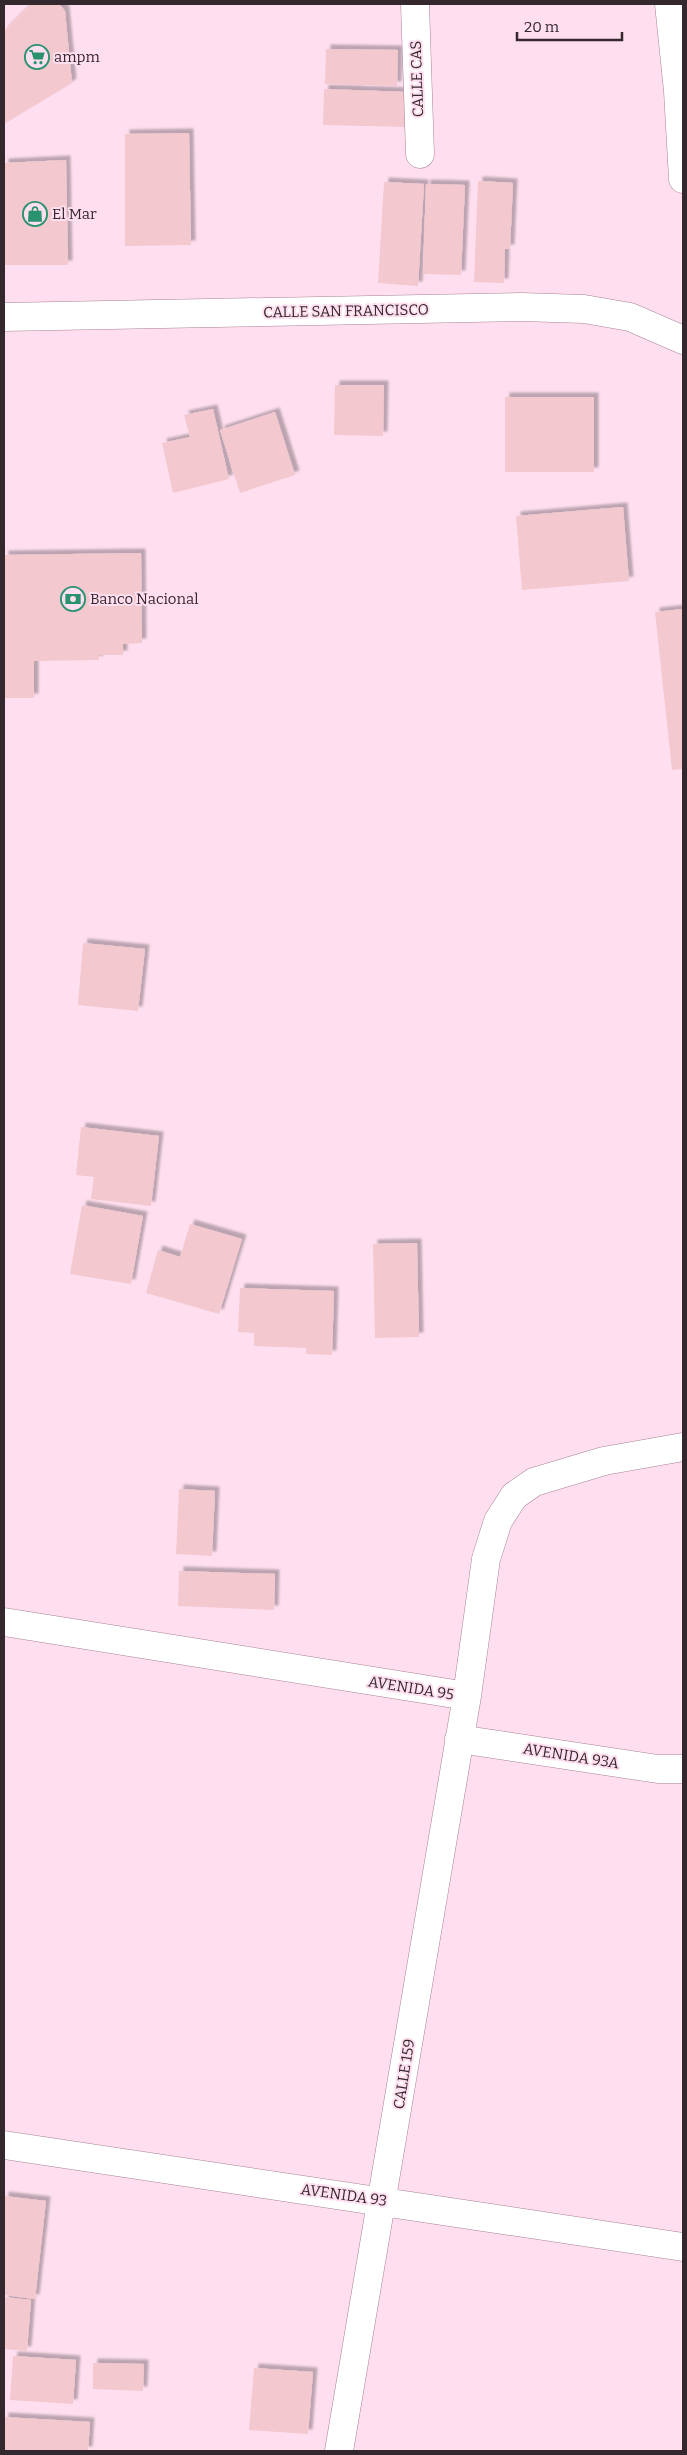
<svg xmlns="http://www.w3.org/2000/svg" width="687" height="2455" font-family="Bitter,serif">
<defs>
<filter id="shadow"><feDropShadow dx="4.5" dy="-4.5" stdDeviation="1" flood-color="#0004"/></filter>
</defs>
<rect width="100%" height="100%" fill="#ffdfef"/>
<path fill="#f3c8cf" filter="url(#shadow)" d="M31 4H59L65 11 72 83 4 124V31Z
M326 49 398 50 397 86 325 84Z
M324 89 408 92V127L323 125Z
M189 133 191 245 125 246V134Z
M66 160 68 265H4V163Z
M478 181 513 183 510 249H505L504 283 474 282Z
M384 182 424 184 418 286 378 283Z
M426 184 465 185 461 275 423 274Z
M335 385H384L383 436 334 435Z
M505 397H594V472H505Z
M213 409 229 479 173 493 162 443 190 437 184 415Z
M275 412 295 475 240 493 220 430Z
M623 507 629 581 522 590 516 516Z
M141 553 142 643 123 644V655H99V660L34 661V698H4V555Z
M683 609V769L672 770 655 612Z
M83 943 145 949 138 1011 78 1005Z
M81 1127 159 1136 151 1206 91 1199 94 1177 76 1175Z
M82 1205 143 1216 131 1284 70 1274Z
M190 1224 242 1239 219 1314 146 1293 158 1250 180 1257Z
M417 1243 419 1337 375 1338 373 1244Z
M240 1288 334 1291 332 1355 306 1354V1348L254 1346V1333L238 1332Z
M179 1489 215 1491 212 1556 176 1554Z
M179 1571 275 1574 274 1610 178 1606Z
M4 2196 46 2201 35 2299 4 2295Z
M4 2297 31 2300 27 2351 4 2349Z
M13 2356 76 2360 73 2404 10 2400Z
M93 2363 144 2364 143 2391 93 2389Z
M254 2368 313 2372 308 2434 249 2430Z
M4 2417 90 2422 88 2451H4Z"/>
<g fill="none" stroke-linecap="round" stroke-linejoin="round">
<defs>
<path id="minor" d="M415 4 420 154
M669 4 678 91 683 179
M4 317 521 307 584 309 630 317 683 340
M4 1622 467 1696
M459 1739 658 1769H683
M4 2145 683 2247
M339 2451 467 1696 486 1559 498 1521 514 1496 534 1482 604 1461 683 1447"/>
</defs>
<use href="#minor" stroke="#a58294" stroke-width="29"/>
<use href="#minor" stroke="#fff" stroke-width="28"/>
</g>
<defs>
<symbol id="supermarket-ring" viewBox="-11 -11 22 22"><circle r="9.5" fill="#ffdfef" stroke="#29926f" stroke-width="1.5"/><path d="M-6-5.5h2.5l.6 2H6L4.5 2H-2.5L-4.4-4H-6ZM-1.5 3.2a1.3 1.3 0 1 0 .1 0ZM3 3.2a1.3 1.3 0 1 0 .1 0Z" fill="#29926f"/></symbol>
<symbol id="shop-ring" viewBox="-11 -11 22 22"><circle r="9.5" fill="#ffdfef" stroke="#29926f" stroke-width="1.5"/><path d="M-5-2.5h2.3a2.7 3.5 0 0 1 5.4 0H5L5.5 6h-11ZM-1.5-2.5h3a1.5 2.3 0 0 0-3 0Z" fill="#29926f"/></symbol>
<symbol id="bank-ring" viewBox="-11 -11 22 22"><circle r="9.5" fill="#ffdfef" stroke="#29926f" stroke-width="1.5"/><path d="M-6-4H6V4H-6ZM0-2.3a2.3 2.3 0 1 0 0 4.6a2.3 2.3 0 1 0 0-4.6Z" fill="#29926f"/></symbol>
</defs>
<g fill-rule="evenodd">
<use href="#supermarket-ring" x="23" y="43" width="28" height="28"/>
<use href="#shop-ring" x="21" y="200" width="28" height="28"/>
<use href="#bank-ring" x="59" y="585" width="28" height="28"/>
</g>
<g text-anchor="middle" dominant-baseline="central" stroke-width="4" stroke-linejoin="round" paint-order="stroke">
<g font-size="15" fill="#35272e" stroke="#ffdfef" text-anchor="start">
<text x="54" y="57">ampm</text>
<text x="52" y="214">El Mar</text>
<text x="90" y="599">Banco Nacional</text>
</g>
<g font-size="15" fill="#35272e" stroke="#ffdfef">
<text transform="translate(417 79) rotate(-92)">CALLE CAS</text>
<text transform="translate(346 311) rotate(-1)">CALLE SAN FRANCISCO</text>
<text transform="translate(411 1688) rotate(9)">AVENIDA 95</text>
<text transform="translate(571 1756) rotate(9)">AVENIDA 93A</text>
<text transform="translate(404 2074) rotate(-81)">CALLE 159</text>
<text transform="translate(344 2195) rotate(8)">AVENIDA 93</text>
</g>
</g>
<rect width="687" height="2455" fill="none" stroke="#35272e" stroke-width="10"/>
<path d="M517 32v8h105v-8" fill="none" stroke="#35272e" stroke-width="2.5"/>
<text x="524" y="32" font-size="15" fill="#35272e" stroke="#ffdfef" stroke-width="4" paint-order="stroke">20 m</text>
</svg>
